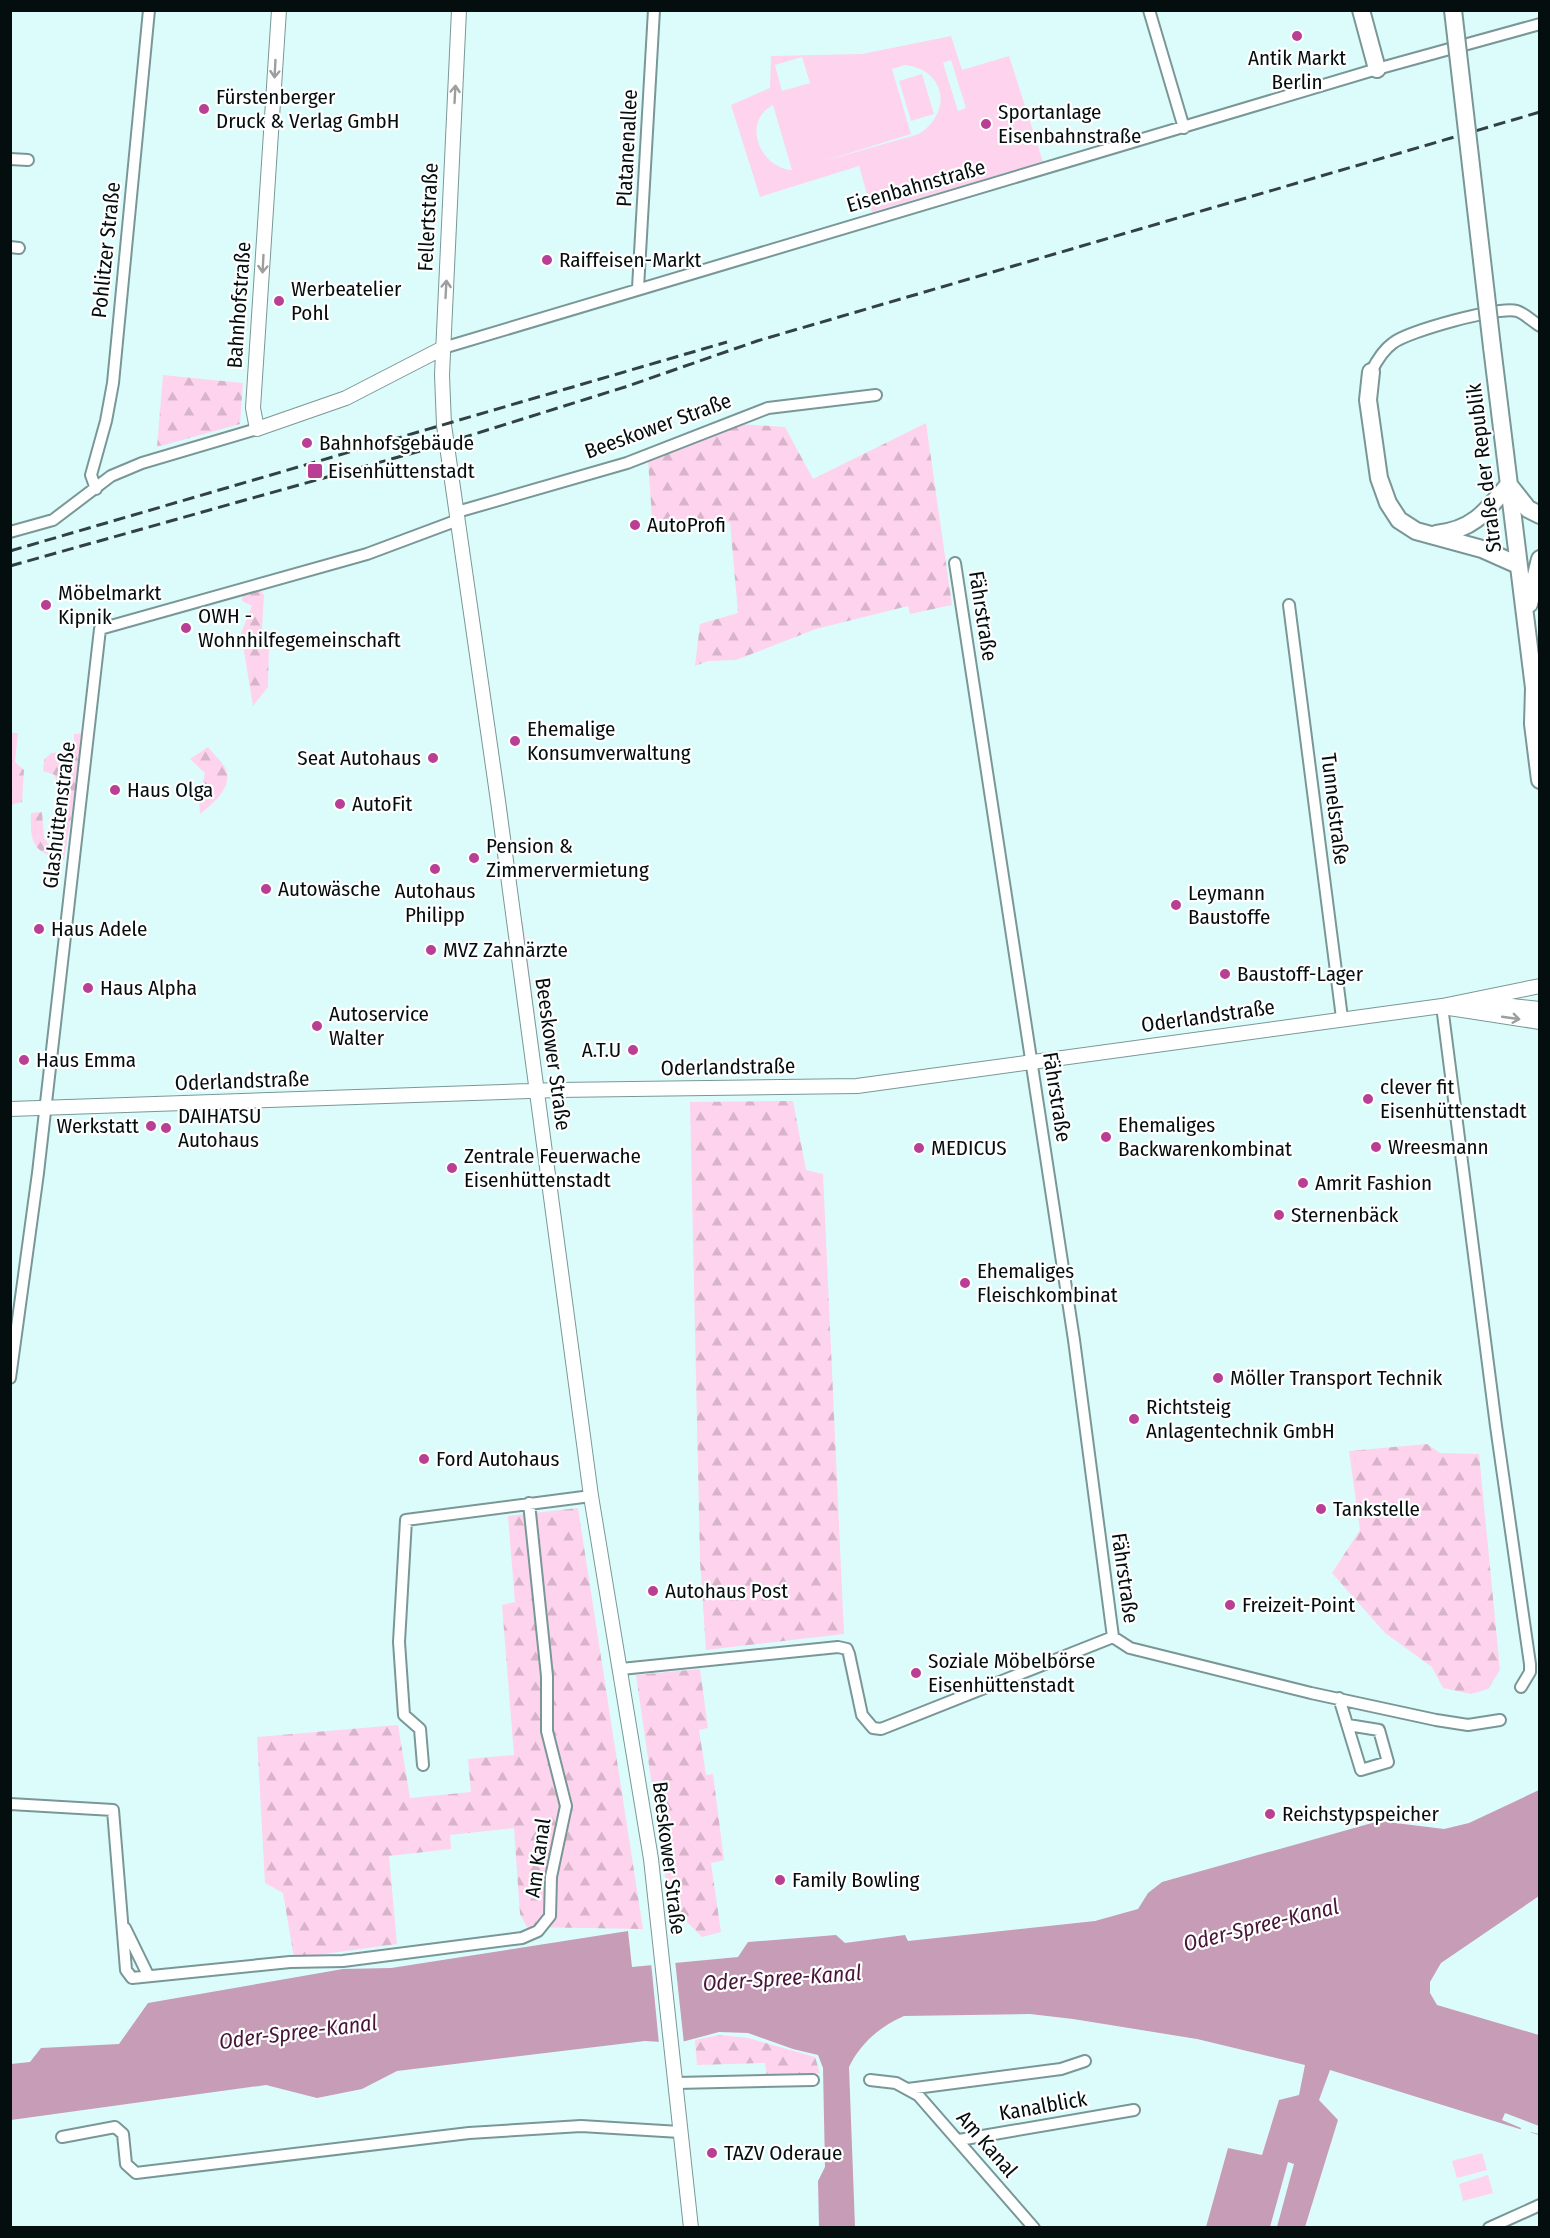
<svg xmlns="http://www.w3.org/2000/svg" width="1550" height="2238" font-family="'Fira Sans Condensed',sans-serif">
<defs>
<pattern id="grass-tufts" width="24" height="20" patternUnits="userSpaceOnUse" patternTransform="scale(1.5)"><rect width="24" height="20" fill="#fed3ed"/><path d="M3 7l-1-3M5 7V3M7 7l1-3M15 17l-1-3M17 17v-4M19 17l1-3" fill="none" stroke="#d8b4ca"/></pattern>
<pattern id="forest-firs" width="22" height="20" patternUnits="userSpaceOnUse" patternTransform="scale(1.5)"><rect width="22" height="20" fill="#fed3ed"/><path d="M5 1l3.5 6h-7zM16 11l3.5 6h-7z" fill="#d8b4ca"/></pattern>
</defs>
<rect width="100%" height="100%" fill="#dcfcfc"/>
<path fill="url(#grass-tufts)" d="M523 922 540 1056H537L520 923Z"/>
<path fill="url(#forest-firs)" d="M163 375 243 383 240 424 157 447Z
M926 423 952 605 910 614 908 606 816 629 736 660 708 661 695 666 700 624 738 613 730 522 653 532 648 460 738 424 785 427 813 479Z
M260 590 264 595 261 645H269L268 687 253 706 241 633 252 606 242 601 243 592Z
M11 733H18L15 762 24 770 22 802 11 805Z
M85 733 64 860C33 852 30 844 31 813L42 812 44 838 50 846 55 845 58 790 55 775 43 771 44 760 51 753 74 751V734Z
M208 747C213 754 223 762 226 770 233 787 212 805 200 814L199 800 205 773 190 759Z
M793 1101 806 1170 823 1174 844 1634 706 1650 700 1561 690 1102Z
M1427 1444 1440 1453 1479 1454 1500 1670 1488 1689 1471 1694 1443 1688 1432 1667 1385 1633 1332 1573 1360 1530 1349 1451Z
M578 1508 643 1929 527 1927 520 1914 514 1828 450 1835 451 1849 389 1856 397 1944 294 1958 283 1893 265 1883 257 1737 398 1725 410 1798 471 1792 468 1759 514 1755 502 1605 515 1602 508 1516Z
M700 1669 708 1728 699 1730 706 1775 713 1774 724 1860 711 1863 721 1932 702 1937 669 1904 636 1675Z
M720 2035 748 2038 815 2057 820 2073 767 2076 765 2063 697 2065 695 2040Z"/>
<path fill="#fed3ed" fill-rule="evenodd" d="M951 36 962 70 1009 56 1043 162 872 212 859 166 760 197 731 105 770 88 771 56 862 54ZM802 57 810 83 782 91 775 65ZM951 60 966 108 958 111 943 63ZM905 65C946 70 953 112 919 134L821 162 911 134 892 69 773 105ZM773 105 792 170C760 168 741 122 773 105Z
M922 74 934 114 911 121 899 81Z
M1482 2153 1487 2170 1457 2178 1452 2161Z
M1488 2175 1493 2193 1463 2201 1459 2184Z"/>
<path fill="#c79cb6" d="M1539 1790V1896L1441 1963 1430 1982V1993L1437 2005 1539 2035V2135L1330 2070 1319 2100 1338 2120 1305 2227H1206L1228 2148 1262 2155 1279 2100 1299 2095 1305 2065 1197 2039 1073 2019 1030 2014 904 2016C880 2026 860 2044 849 2067L855 2227H819L818 2181 825 2167 823 2068 818 2055 793 2049 748 2033 719 2032 678 2043 645 2041 397 2071 362 2089 317 2098 266 2085 11 2120V2064L30 2062 41 2048 119 2044 148 2003 343 1969 391 1968 628 1931 632 1967 738 1957 748 1942 836 1935 845 1943 905 1935 908 1941 1095 1921 1138 1909 1148 1893 1162 1882 1379 1821 1444 1829 1469 1823Z"/>
<path fill="#dcfcfc" d="M675 1960 684 2044H659L651 1962Z
M1505 2113 1539 2126V2134L1531 2132 1530 2135 1520 2131 1521 2128 1502 2120Z
M1288 2162 1294 2164 1277 2227H1270Z"/>
<g fill="none" stroke-linecap="round" stroke-linejoin="round">
<defs>
<path id="minor" d="M1149 10 1184 128
M10 159 28 160
M10 247 19 248
M638 288 654 10
M443 348 1377 69 1540 24
M1371 372C1376 362 1383 350 1393 343 1409 331 1498 306 1517 311 1524 313 1533 322 1540 326
M96 489 91 475 106 421 113 383 149 10
M457 512 627 463 768 408 876 395
M10 532 53 520 111 476 142 463 257 429
M955 563 1074 1340 1113 1637 1130 1648 1311 1693 1436 1720 1468 1725 1500 1720
M1289 605 1342 1018
M1442 1006 1496 1426 1530 1664V1672L1521 1687
M10 1378 38 1173 100 629 367 554 458 520
M621 1669 838 1647 847 1649 849 1654 862 1715 873 1728 881 1729 1113 1637
M1339 1698 1361 1770 1388 1762 1379 1730 1348 1725
M423 1765 420 1729 404 1715 399 1642 406 1520 591 1496
M10 1804 113 1810 126 1970 132 1978 290 1962 343 1961 522 1938 538 1931 550 1916 551 1877 566 1806 547 1731V1676L529 1503
M125 1928 148 1975
M870 2080 896 2083 918 2095 1034 2228
M676 2083 813 2080
M908 2089 1061 2069 1085 2061
M62 2137 115 2127 123 2134 126 2164 136 2173 469 2133 581 2126 680 2132
M959 2140 1134 2110
M1489 2228 1540 2205"/>
<path id="tertiary" d="M279 10 253 408 257 429 346 398 443 348
M459 10 442 375 444 425 498 801 591 1496 651 1859 691 2228
M1485 1003 1540 1009
M1449 1008 1540 1022
M10 1109 557 1090 857 1086 1442 1006 1540 986"/>
<path id="secondary" d="M1361 10 1377 69
M1492 347 1534 688 1533 724 1540 780
M1371 372 1368 400 1379 478 1388 503 1399 520 1416 531 1482 549 1518 565
M1509 485 1528 509 1540 515
M1436 534C1473 530 1486 512 1509 484
M1529 604 1540 559"/>
</defs>
<use href="#minor" stroke="#7a9797" stroke-width="14"/>
<use href="#tertiary" stroke="#7a9797" stroke-width="16"/>
<use href="#secondary" stroke="#7a9797" stroke-width="20"/>
<use href="#minor" stroke="#fff" stroke-width="10"/>
<use href="#tertiary" stroke="#fff" stroke-width="14"/>
<use href="#secondary" stroke="#fff" stroke-width="16"/>
<path stroke="#324141" stroke-width="3" stroke-dasharray="12 6" stroke-linecap="butt" d="M10 551 727 342
M10 566 420 451 625 387 757 341 1540 112"/>
<defs>
<path id="secondary-bridge" d="M1453 10 1492 347"/>
</defs>
<use href="#secondary-bridge" stroke="#7a9797" stroke-width="20" stroke-linecap="butt"/>
<use href="#secondary-bridge" stroke="#fff" stroke-width="16"/>
</g>
<defs><path id="oneway-shaft" d="M-6 0H5M1.5-3L5.5 0L1.5 3" fill="none" stroke-width="1.6" stroke-linecap="round" stroke-linejoin="round" transform="scale(1.5)"/></defs>
<g stroke="#9b9f9f">
<use href="#oneway-shaft" transform="translate(275 69) rotate(93)"/>
<use href="#oneway-shaft" transform="translate(455 94) rotate(-87)"/>
<use href="#oneway-shaft" transform="translate(263 264) rotate(93)"/>
<use href="#oneway-shaft" transform="translate(446 289) rotate(-87)"/>
<use href="#oneway-shaft" transform="translate(1511 1018) rotate(8)"/>
</g>
<g fill="#b83f93" stroke="#fff" stroke-width="2">
<circle cx="1297" cy="36" r="6"/>
<circle cx="204" cy="109" r="6"/>
<circle cx="986" cy="124" r="6"/>
<circle cx="547" cy="260" r="6"/>
<circle cx="279" cy="301" r="6"/>
<circle cx="307" cy="443" r="6"/>
<rect x="307" y="463" width="16" height="16" rx="3"/>
<circle cx="635" cy="525" r="6"/>
<circle cx="46" cy="605" r="6"/>
<circle cx="186" cy="628" r="6"/>
<circle cx="515" cy="741" r="6"/>
<circle cx="433" cy="758" r="6"/>
<circle cx="115" cy="790" r="6"/>
<circle cx="340" cy="804" r="6"/>
<circle cx="474" cy="858" r="6"/>
<circle cx="435" cy="869" r="6"/>
<circle cx="266" cy="889" r="6"/>
<circle cx="1176" cy="905" r="6"/>
<circle cx="39" cy="929" r="6"/>
<circle cx="431" cy="950" r="6"/>
<circle cx="1225" cy="974" r="6"/>
<circle cx="88" cy="988" r="6"/>
<circle cx="317" cy="1026" r="6"/>
<circle cx="633" cy="1050" r="6"/>
<circle cx="24" cy="1060" r="6"/>
<circle cx="1368" cy="1099" r="6"/>
<circle cx="151" cy="1126" r="6"/>
<circle cx="166" cy="1128" r="6"/>
<circle cx="1106" cy="1137" r="6"/>
<circle cx="1376" cy="1147" r="6"/>
<circle cx="919" cy="1148" r="6"/>
<circle cx="452" cy="1168" r="6"/>
<circle cx="1303" cy="1183" r="6"/>
<circle cx="1279" cy="1215" r="6"/>
<circle cx="965" cy="1283" r="6"/>
<circle cx="1218" cy="1378" r="6"/>
<circle cx="1134" cy="1419" r="6"/>
<circle cx="424" cy="1459" r="6"/>
<circle cx="1321" cy="1509" r="6"/>
<circle cx="653" cy="1591" r="6"/>
<circle cx="1230" cy="1605" r="6"/>
<circle cx="916" cy="1673" r="6"/>
<circle cx="1270" cy="1814" r="6"/>
<circle cx="780" cy="1880" r="6"/>
<circle cx="712" cy="2153" r="6"/>
</g>
<g text-anchor="middle" dominant-baseline="central" stroke-width="4.5" stroke-linejoin="round" paint-order="stroke">
<g font-size="21" fill="#040e0e" stroke="#fff" text-anchor="start">
<text x="1297" y="58" text-anchor="middle">Antik Markt<tspan x="1297" dy="24">Berlin</tspan></text>
<text x="216" y="97">Fürstenberger<tspan x="216" dy="24">Druck &amp; Verlag GmbH</tspan></text>
<text x="998" y="112">Sportanlage<tspan x="998" dy="24">Eisenbahnstraße</tspan></text>
<text x="559" y="260">Raiffeisen-Markt</text>
<text x="291" y="289">Werbeatelier<tspan x="291" dy="24">Pohl</tspan></text>
<text x="319" y="443">Bahnhofsgebäude</text>
<text x="328" y="471">Eisenhüttenstadt</text>
<text x="647" y="525">AutoProfi</text>
<text x="58" y="593">Möbelmarkt<tspan x="58" dy="24">Kipnik</tspan></text>
<text x="198" y="616">OWH -<tspan x="198" dy="24">Wohnhilfegemeinschaft</tspan></text>
<text x="527" y="729">Ehemalige<tspan x="527" dy="24">Konsumverwaltung</tspan></text>
<text x="421" y="758" text-anchor="end">Seat Autohaus</text>
<text x="127" y="790">Haus Olga</text>
<text x="352" y="804">AutoFit</text>
<text x="486" y="846">Pension &amp;<tspan x="486" dy="24">Zimmervermietung</tspan></text>
<text x="278" y="889">Autowäsche</text>
<text x="435" y="891" text-anchor="middle">Autohaus<tspan x="435" dy="24">Philipp</tspan></text>
<text x="1188" y="893">Leymann<tspan x="1188" dy="24">Baustoffe</tspan></text>
<text x="51" y="929">Haus Adele</text>
<text x="443" y="950">MVZ Zahnärzte</text>
<text x="1237" y="974">Baustoff-Lager</text>
<text x="100" y="988">Haus Alpha</text>
<text x="329" y="1014">Autoservice<tspan x="329" dy="24">Walter</tspan></text>
<text x="621" y="1050" text-anchor="end">A.T.U</text>
<text x="36" y="1060">Haus Emma</text>
<text x="1380" y="1087">clever fit<tspan x="1380" dy="24">Eisenhüttenstadt</tspan></text>
<text x="178" y="1116">DAIHATSU<tspan x="178" dy="24">Autohaus</tspan></text>
<text x="1118" y="1125">Ehemaliges<tspan x="1118" dy="24">Backwarenkombinat</tspan></text>
<text x="139" y="1126" text-anchor="end">Werkstatt</text>
<text x="1388" y="1147">Wreesmann</text>
<text x="931" y="1148">MEDICUS</text>
<text x="464" y="1156">Zentrale Feuerwache<tspan x="464" dy="24">Eisenhüttenstadt</tspan></text>
<text x="1315" y="1183">Amrit Fashion</text>
<text x="1291" y="1215">Sternenbäck</text>
<text x="977" y="1271">Ehemaliges<tspan x="977" dy="24">Fleischkombinat</tspan></text>
<text x="1230" y="1378">Möller Transport Technik</text>
<text x="1146" y="1407">Richtsteig<tspan x="1146" dy="24">Anlagentechnik GmbH</tspan></text>
<text x="436" y="1459">Ford Autohaus</text>
<text x="1333" y="1509">Tankstelle</text>
<text x="665" y="1591">Autohaus Post</text>
<text x="1242" y="1605">Freizeit-Point</text>
<text x="928" y="1661">Soziale Möbelbörse<tspan x="928" dy="24">Eisenhüttenstadt</tspan></text>
<text x="1282" y="1814">Reichstypspeicher</text>
<text x="792" y="1880">Family Bowling</text>
<text x="724" y="2153">TAZV Oderaue</text>
</g>
<g font-size="21" fill="#040e0e" stroke="#fff">
<text transform="translate(627 148) rotate(-87)">Platanenallee</text>
<text transform="translate(916 186) rotate(-16)">Eisenbahnstraße</text>
<text transform="translate(428 217) rotate(-87)">Fellertstraße</text>
<text transform="translate(106 250) rotate(-84)">Pohlitzer Straße</text>
<text transform="translate(239 305) rotate(-86)">Bahnhofstraße</text>
<text transform="translate(658 426) rotate(-20)">Beeskower Straße</text>
<text transform="translate(1484 468) rotate(-97)">Straße der Republik</text>
<text transform="translate(983 616) rotate(81)">Fährstraße</text>
<text transform="translate(1335 809) rotate(83)">Tunnelstraße</text>
<text transform="translate(59 815) rotate(-83)">Glashüttenstraße</text>
<text transform="translate(1208 1016) rotate(-8)">Oderlandstraße</text>
<text transform="translate(553 1054) rotate(82)">Beeskower Straße</text>
<text transform="translate(728 1067) rotate(-1)">Oderlandstraße</text>
<text transform="translate(242 1081) rotate(-2)">Oderlandstraße</text>
<text transform="translate(1057 1097) rotate(81)">Fährstraße</text>
<text transform="translate(1125 1578) rotate(82)">Fährstraße</text>
<text transform="translate(538 1858) rotate(-82)">Am Kanal</text>
<text transform="translate(669 1858) rotate(83)">Beeskower Straße</text>
<text transform="translate(1043 2106) rotate(-10)">Kanalblick</text>
<text transform="translate(987 2144) rotate(49)">Am Kanal</text>
</g>
<g font-size="22" font-style="italic" fill="#481438" stroke="#fff">
<text transform="translate(1261 1925) rotate(-14)">Oder-Spree-Kanal</text>
<text transform="translate(782 1978) rotate(-4)">Oder-Spree-Kanal</text>
<text transform="translate(298 2032) rotate(-7)">Oder-Spree-Kanal</text>
</g>
</g>
<rect width="1550" height="2238" fill="none" stroke="#040e0e" stroke-width="24"/>
</svg>
